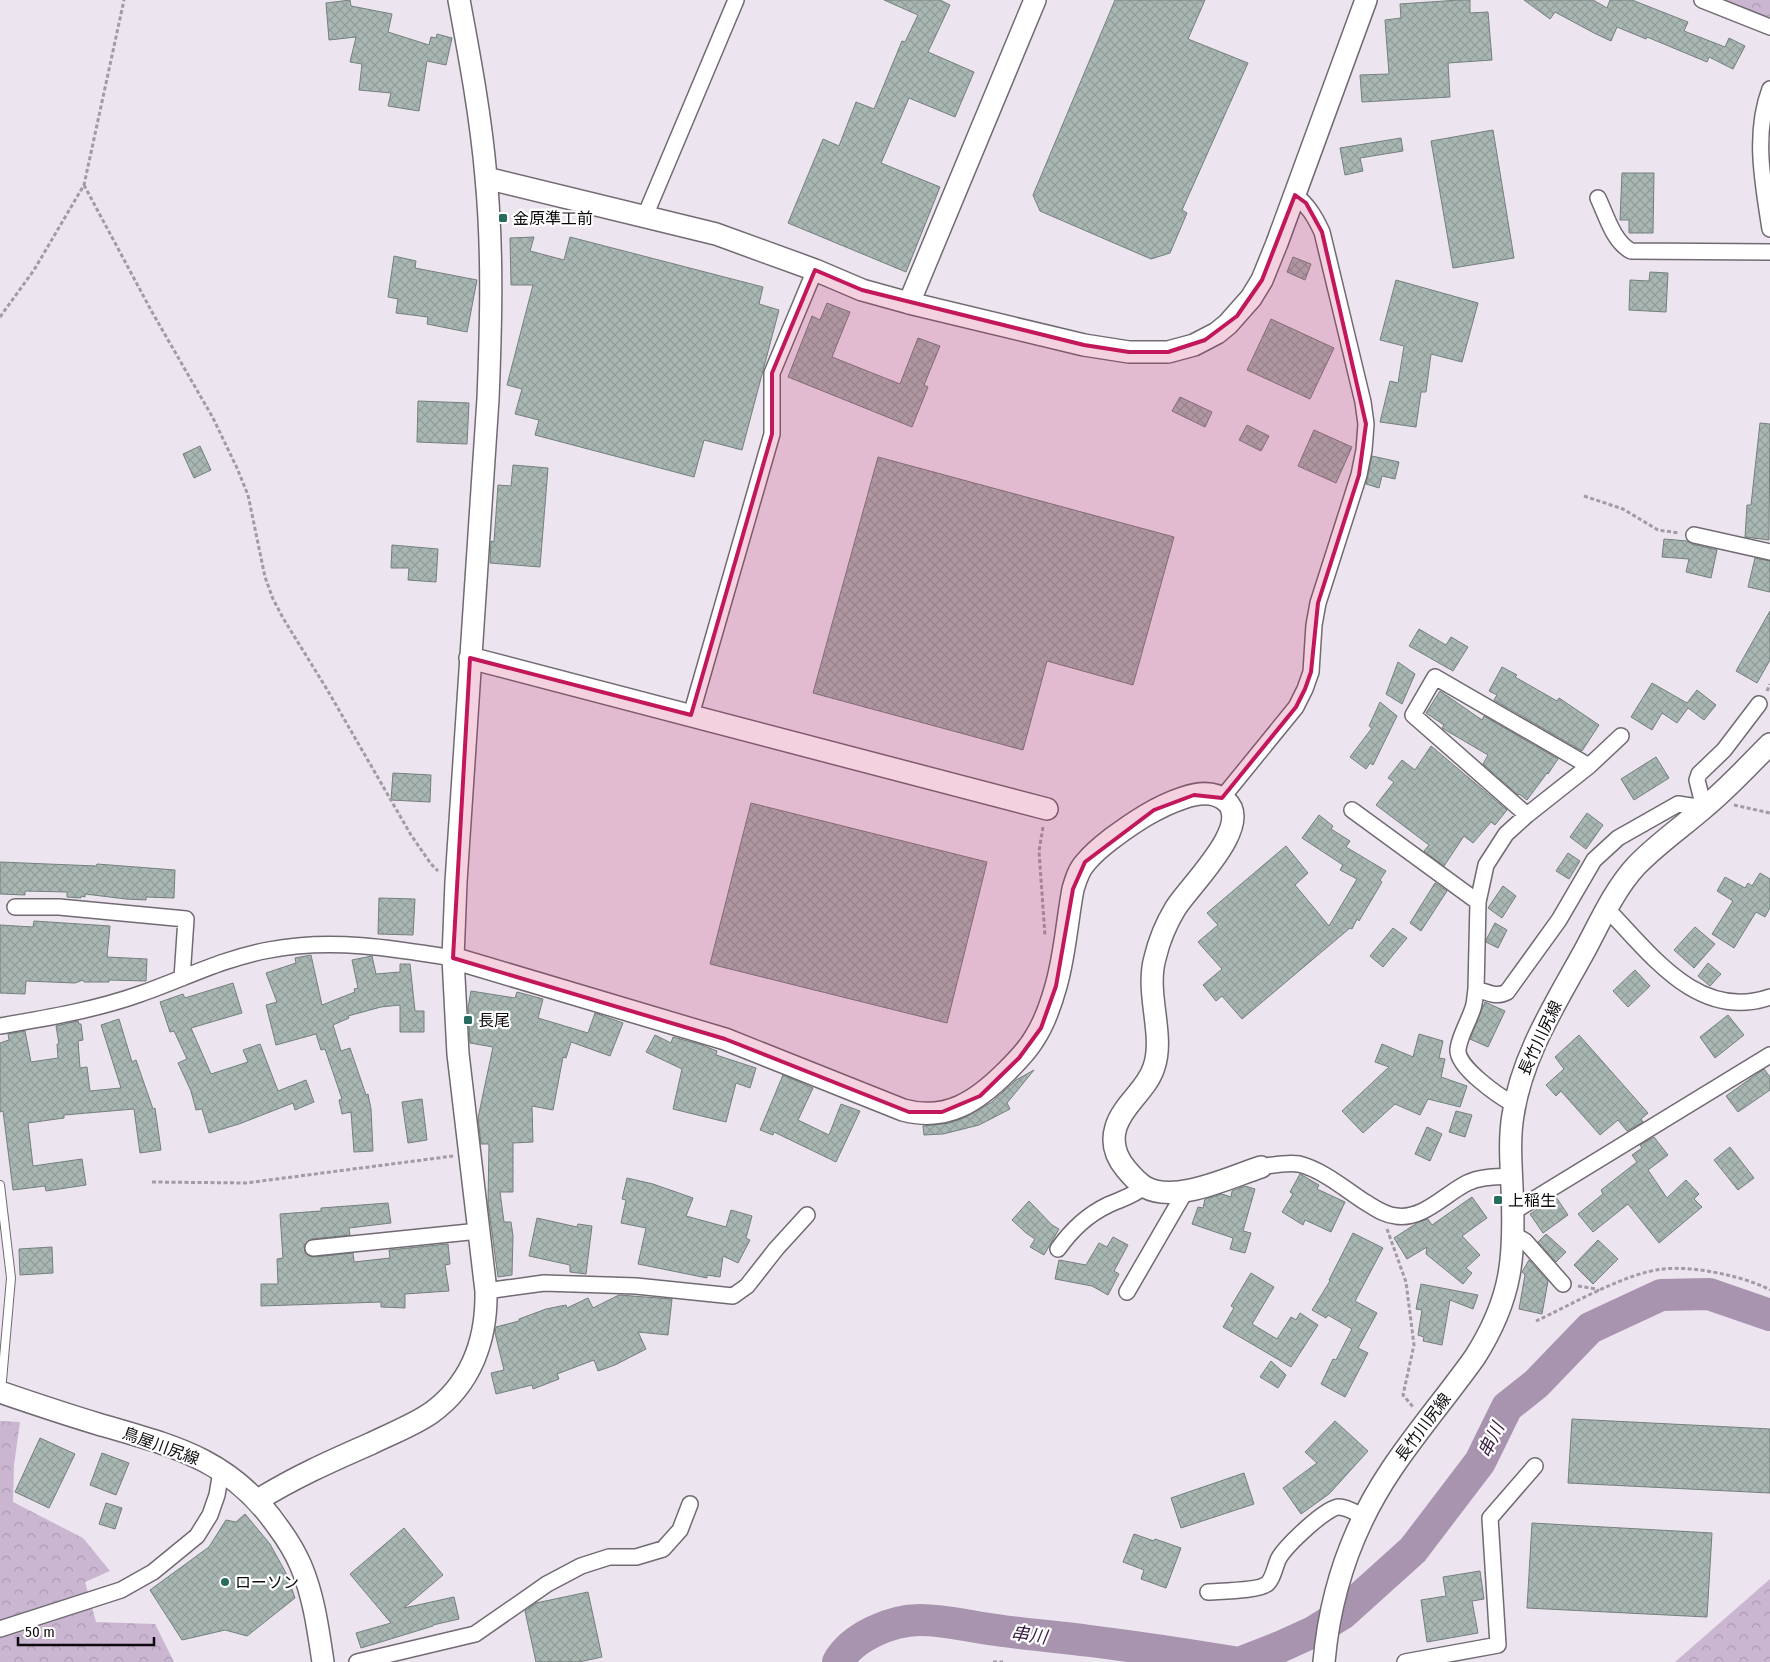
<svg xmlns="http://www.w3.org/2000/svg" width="1770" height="1662" font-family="'Fira Sans Condensed','Noto Sans JP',sans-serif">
<defs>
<pattern id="forest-crowns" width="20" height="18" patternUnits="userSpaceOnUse" patternTransform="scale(1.25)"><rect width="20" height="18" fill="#cab6d1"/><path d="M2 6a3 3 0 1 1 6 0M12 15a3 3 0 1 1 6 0" fill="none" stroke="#ac9bb2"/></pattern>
<pattern id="building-cross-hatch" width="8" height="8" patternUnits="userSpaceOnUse" patternTransform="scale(1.25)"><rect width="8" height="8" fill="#a9b7b3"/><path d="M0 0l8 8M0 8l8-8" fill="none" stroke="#909c99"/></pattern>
</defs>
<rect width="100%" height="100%" fill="#ece4ee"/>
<path fill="url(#forest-crowns)" d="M1722 0H1770V17Z
M0 1421 20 1422 14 1465 13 1502 83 1538 110 1571 85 1582 96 1622 155 1624 174 1662H0Z
M1770 1579V1662H1675Z"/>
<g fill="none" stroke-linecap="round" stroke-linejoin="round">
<path stroke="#a894af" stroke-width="32" d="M838 1662C852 1637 891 1620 920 1620 948 1620 975 1628 1003 1631 1032 1635 1061 1637 1090 1641 1138 1647 1185 1654 1233 1662
M1242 1662 1280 1647 1313 1632 1342 1614 1413 1550 1480 1462 1507 1407 1536 1384 1590 1328 1661 1295 1709 1294 1770 1315"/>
</g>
<path fill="url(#building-cross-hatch)" stroke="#74807d" d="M350 0 351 6 392 14 388 32 429 45 431 37 436 38 437 34 452 38 446 65 427 61 419 111 388 106 391 93 359 90 362 64 350 62 356 37 329 40 326 3Z
M884 0H940L950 5 928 52 974 72 955 117 909 98 881 163 940 187 906 272 788 223 823 139 839 146 856 102 874 109 902 41 905 42 918 15Z
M1115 0H1205L1188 39 1248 63 1182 210 1187 213 1170 253 1151 259 1040 211 1033 195Z
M1459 0H1470V13L1488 12 1492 60 1448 63 1450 97 1362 102 1360 75 1389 74 1385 20 1401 18 1400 4Z
M1524 0H1593L1607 8 1610 0H1632L1688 22 1684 31 1725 47 1729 38 1745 46 1733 69 1709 57 1707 62 1647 37 1646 39 1617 27 1611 41 1594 33 1555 12 1550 19Z
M1493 130 1514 258 1453 268 1431 141Z
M1401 138 1403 151 1360 158 1363 171 1345 175 1340 148Z
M1622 173H1654L1653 233H1629V220H1620Z
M534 237 530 251 564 260 570 237 763 287 759 304 779 310 742 450 704 440 694 477 535 435 539 420 515 414 522 389 507 385 533 285H511L510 238Z
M394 256 416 261 415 268 477 280 467 332 427 324 428 317 396 313 398 299 388 297Z
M1293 257 1311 264 1305 280 1287 272Z
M1650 272 1668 273 1666 312 1629 310 1630 280 1649 281Z
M1396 280 1478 303 1462 362 1431 354 1426 392H1421L1416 427 1380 422 1390 381 1398 383 1404 346 1380 340Z
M827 303 850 312 832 357 900 384 918 338 940 346 924 385 928 387 912 427 788 377 812 316 820 320Z
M1271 319 1334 348 1310 399 1247 370Z
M1180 397 1212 412 1205 427 1172 411Z
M418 401 469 403 467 444 417 442Z
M1760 423 1770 424 1769 540 1745 537 1747 505H1751Z
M1247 425 1269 436 1261 451 1239 440Z
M1314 430 1352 447 1336 483 1298 466Z
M200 446 211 470 194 478 183 454Z
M1372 456 1399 462 1395 479 1382 476 1379 488 1366 484Z
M878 457 1174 537 1133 685 1047 661 1023 750 813 693Z
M513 465 548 468 540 567 490 563 491 541 494 542 498 485 511 486Z
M1664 539 1687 541 1692 544 1717 550 1711 578 1686 572 1689 559 1662 557Z
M392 545 438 549 436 582 408 580 409 568H391Z
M1755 558 1770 561V592L1748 587Z
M1770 611V660L1757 683 1736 671Z
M1419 629 1446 645 1451 637 1468 647 1453 671 1409 646Z
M1398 662 1415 674 1402 704 1386 694Z
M1502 667 1517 675 1515 677 1557 701 1559 698 1599 725 1582 751 1494 700 1497 695 1489 691Z
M1652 683 1687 703 1697 690 1716 705 1704 720 1688 708 1677 723 1662 713 1652 730 1631 717Z
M1440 691 1482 720 1484 716 1558 759 1548 774 1547 773 1527 800 1519 794 1518 795 1483 764 1488 755 1442 728 1444 725 1426 713Z
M1380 702 1397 716 1373 765 1370 763 1366 769 1350 757 1372 728 1369 726Z
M1431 746 1507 810 1495 825 1491 822 1473 843 1464 836 1444 866 1424 851 1429 845 1376 805 1394 782 1388 778 1402 760 1415 770Z
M1656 757 1669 778 1634 800 1621 779Z
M393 773 431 775 430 802 391 800Z
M751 803 987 862 947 1023 710 964Z
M1587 813 1603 825 1586 849 1570 837Z
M1319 815 1333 826 1331 829 1350 841 1346 847 1386 871 1380 880 1382 882 1359 921 1357 919 1352 929 1350 928 1242 1019 1222 996 1216 1001 1203 985 1222 969 1198 942 1218 925 1207 913 1286 846 1308 873 1295 885 1329 926 1357 879 1340 870 1343 865 1302 838Z
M1568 853 1580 861 1569 879 1556 871Z
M0 862 96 866 97 864 175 870 174 898 146 897V900L126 899 85 894V897L81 896V898L67 897V892L25 891V895L0 894Z
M1760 873 1770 879V908L1765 917 1756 912 1734 948 1712 934 1733 901 1717 891 1725 877 1745 888 1748 883 1752 886Z
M1435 883 1447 891 1421 931 1410 923Z
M1503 886 1516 896 1502 918 1488 908Z
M379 898 415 899 413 935 378 934Z
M34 921 110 926 107 957 147 959 146 981 109 980V982H84L83 980 75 983 26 981 25 994 0 993V925L33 927Z
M1495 923 1507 930 1498 948 1486 942 1487 938Z
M1695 927 1715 944 1694 968 1674 950Z
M1393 928 1407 938 1383 967 1370 956Z
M311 955 322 1005 355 992 354 989 358 988 352 960 372 956 376 974 400 972V964H410L415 1011H424V1032H400V1005L381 1007 348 1016 349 1018 333 1025 341 1051 350 1048 366 1095 368 1094 371 1109 373 1151 354 1152 351 1112 342 1114 339 1100 342 1099 325 1049 321 1050 316 1034 276 1045 266 1005 277 1002 266 973 296 963 295 958Z
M1708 963 1721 974 1710 986 1698 976Z
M1635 970 1650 986 1628 1007 1613 991Z
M233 983 242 1013 191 1028 211 1074 248 1062 243 1050 260 1044 278 1091 306 1080 314 1102 295 1110 293 1103 239 1124 209 1133 202 1109 196 1110 191 1091 178 1063 187 1059 174 1031 170 1032 160 1002 183 994 185 998Z
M471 991 515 998 517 992 543 999 538 1018 588 1033 595 1013 623 1023 610 1056 571 1042 566 1058 563 1057 553 1110 532 1106 533 1142 513 1143V1192H500L504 1222H511L513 1236 512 1275 498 1277 488 1203 489 1144H481L478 1118 493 1047 470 1043 468 1008Z
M1485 1002 1505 1011 1488 1047 1470 1039Z
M1728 1015 1744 1035 1715 1058 1700 1037Z
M119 1019 132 1062 136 1060 153 1109 155 1108 161 1150 140 1153 134 1109 64 1115V1118L28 1123 33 1166 82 1159 86 1185 46 1191 45 1186 13 1190 3 1111 0 1112V1043L9 1040 8 1034 25 1031 31 1062 58 1058 57 1044H59L56 1026 78 1021 79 1024H81L83 1040 78 1041 80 1068 87 1067 90 1091 121 1088 101 1025Z
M1419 1034 1443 1041 1439 1058 1445 1059 1441 1077 1467 1086 1460 1107 1428 1099 1420 1115 1395 1104 1363 1133 1342 1111 1389 1067 1375 1062 1382 1044 1413 1057Z
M655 1035 671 1043 673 1037 702 1045 717 1051 716 1055 756 1068 750 1088 736 1083 726 1122 673 1109 682 1069 646 1052Z
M1579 1035 1648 1113 1641 1119 1643 1122 1627 1131 1618 1120 1600 1135 1561 1091 1556 1096 1546 1085 1564 1069 1555 1057Z
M1764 1069 1770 1077V1090L1738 1112 1726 1096Z
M1034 1070 1007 1103 1010 1109 979 1125 943 1134 924 1135 923 1126 950 1123 966 1117 992 1102 1016 1080Z
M783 1075 813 1088 798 1120 829 1135 841 1104 860 1111 836 1162 774 1132 773 1135 760 1130Z
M422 1099 427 1140 408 1143 402 1102Z
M1456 1111 1472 1115 1465 1137 1449 1132Z
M1427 1127 1442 1134 1430 1161 1415 1154Z
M1654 1137 1668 1155 1648 1170 1667 1198 1686 1180 1699 1194 1694 1199 1702 1207 1659 1243 1628 1204 1593 1232 1578 1214 1603 1194 1601 1190 1637 1162 1632 1155 1642 1148 1640 1145Z
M1730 1147 1754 1178 1738 1190 1714 1160Z
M1300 1174 1319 1185 1317 1189 1345 1202 1331 1232 1305 1220 1303 1225 1282 1212 1293 1194 1290 1192Z
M627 1178 653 1184 693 1198 686 1216 726 1227 731 1210 752 1216 746 1238 750 1240 738 1263 723 1256 720 1277 707 1275V1278L638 1264 646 1228 621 1223 626 1200 622 1199Z
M1245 1186 1255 1189 1243 1231 1251 1233 1245 1253 1230 1249 1233 1238 1192 1224 1198 1207 1203 1208 1205 1199 1222 1194 1231 1197 1232 1191Z
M1472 1197 1487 1218 1462 1236 1480 1255 1466 1268 1472 1273 1463 1284 1426 1254 1427 1247 1407 1259 1394 1238 1417 1223 1428 1219 1432 1225Z
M1556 1197 1568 1215 1543 1233 1530 1214Z
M1029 1201 1052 1225 1059 1229 1044 1255 1030 1247 1035 1239 1026 1233 1012 1220Z
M388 1203 391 1223 349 1228 350 1235 312 1239 304 1245 305 1253 309 1256 314 1257 353 1253 354 1262 390 1258 389 1250 448 1244 450 1264 445 1265 449 1291 405 1294V1308L381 1307V1302L261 1306V1284H278L277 1259 283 1258 280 1214 321 1211V1208Z
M537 1218 577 1227 578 1224 592 1226 586 1274 570 1272V1265L529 1256Z
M1353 1233 1383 1248 1355 1301 1377 1313 1358 1348 1368 1353 1345 1397 1321 1384 1333 1359 1336 1360 1352 1329 1328 1315 1326 1318 1312 1310 1330 1281 1329 1280Z
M1546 1234 1566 1252 1556 1262 1538 1242Z
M1113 1237 1128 1245 1114 1271 1119 1274 1108 1295 1092 1286 1055 1279 1059 1260 1086 1265 1099 1243 1107 1247Z
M1598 1240 1618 1259 1593 1284 1574 1265Z
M52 1247 53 1273 20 1275 19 1249Z
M1529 1260 1548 1281 1542 1314 1519 1309 1525 1275 1522 1272Z
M1251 1273 1274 1287 1252 1324 1277 1339 1291 1317 1296 1320 1300 1313 1318 1325 1291 1367 1223 1327 1234 1308 1231 1306Z
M1421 1284 1478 1295 1473 1309 1450 1300 1442 1345 1423 1341 1424 1337 1418 1335 1422 1310 1416 1309Z
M619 1295 672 1299 668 1335 638 1332 646 1349 615 1365 598 1371 594 1360 557 1374 559 1379 533 1389 532 1385 496 1394 491 1373 504 1370 495 1333 496 1327 519 1321V1319L546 1309 566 1305 567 1308 588 1298 593 1308Z
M1271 1361 1286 1375 1278 1388 1260 1377Z
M1572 1419 1770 1429V1493L1568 1483Z
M1335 1421 1368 1451 1329 1494 1301 1514 1283 1488 1317 1463 1305 1452Z
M40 1438 75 1454 49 1508 15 1492Z
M102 1453 129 1463 116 1495 90 1485Z
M1244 1473 1254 1504 1181 1528 1171 1498Z
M106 1503 122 1508 115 1529 99 1524Z
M245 1514 270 1544 287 1575 295 1598 247 1636 225 1630 182 1640 150 1590 209 1547 226 1520 236 1522Z
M1532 1523 1712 1533 1707 1617 1527 1608Z
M404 1528 443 1575 404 1608 454 1597 459 1619 433 1625V1626L361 1648 356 1633 391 1623 350 1574Z
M1134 1534 1154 1541 1155 1539 1181 1548 1166 1588 1141 1579 1144 1570 1123 1562Z
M1480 1571 1484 1599 1472 1601 1478 1633 1427 1642 1421 1600 1446 1596 1443 1577Z
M588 1592 602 1657 579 1662H536L525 1611 536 1603Z"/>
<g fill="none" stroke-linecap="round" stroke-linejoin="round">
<defs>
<path id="lane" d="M0 1185 11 1278 1 1392"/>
<path id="street" d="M1702 0 1770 27
M1770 89C1753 134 1763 183 1770 229
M1598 198C1607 217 1613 241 1631 251L1770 252
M645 216 736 0
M1694 535 1770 552
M691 715 772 434V373L815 270
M1222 798 1296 707 1305 689 1311 672 1314 625 1318 603 1359 475 1364 450 1366 424 1363 402 1322 232C1315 217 1308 205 1295 195
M1352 810 1478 902
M1527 815 1413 715 1435 677 1589 766
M15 907H59L186 919 182 978
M1607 909C1651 954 1698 1022 1770 997
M1476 989 1478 902 1486 865 1506 834 1527 815 1589 766 1621 736
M0 1026C47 1018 95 1010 140 994 183 979 224 958 269 950 331 938 392 948 453 958
M1515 1105C1500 1097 1456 1067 1458 1049 1460 1035 1469 1021 1473 1008 1475 1002 1475 995 1476 989 1487 992 1496 998 1507 992L1559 920 1594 860 1618 838 1678 804 1704 808 1697 780 1699 774 1724 750 1759 704
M1261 1167C1273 1165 1287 1162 1299 1164 1323 1170 1345 1189 1365 1202 1375 1208 1384 1215 1396 1216 1423 1220 1445 1194 1467 1183 1481 1176 1497 1177 1512 1176
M1513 1212 1770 1055
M1513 1234 1525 1241 1563 1284
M313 1248 479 1231
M1058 1249C1072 1229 1087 1215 1108 1205 1121 1199 1133 1196 1144 1187
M486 1291 544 1283 636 1286 733 1296 747 1286 776 1249 807 1215
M1127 1292 1185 1192
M1208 1592C1221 1591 1261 1591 1268 1583 1274 1577 1275 1565 1279 1558 1286 1546 1326 1507 1339 1507 1347 1507 1356 1513 1364 1517
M0 1629 121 1590 153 1572 197 1536 210 1515 217 1495 221 1471
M357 1662 475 1634 547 1584 581 1566 609 1557H636L663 1549 680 1530 690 1504
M1405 1662 1498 1645 1490 1518 1535 1466"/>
<path id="secondary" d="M486 178 716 234 815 270 862 290 909 303 1084 345 1129 352H1168L1194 345 1217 333 1228 324 1251 298 1262 280 1277 243 1366 0
M909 303 1035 0
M470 658 1047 809
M453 958 725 1039 903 1110C947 1122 977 1101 1007 1071 1017 1061 1027 1051 1034 1039 1044 1024 1051 1004 1056 986 1065 955 1067 921 1073 889 1076 879 1079 869 1086 862 1093 853 1102 846 1111 839 1134 822 1156 807 1183 798 1197 793 1213 790 1226 801 1254 826 1188 887 1175 909 1166 924 1159 941 1155 958 1145 993 1165 1035 1154 1067 1147 1090 1123 1104 1116 1127 1111 1143 1116 1157 1126 1169 1131 1175 1138 1183 1145 1187 1175 1204 1230 1177 1261 1167
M0 1392C32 1403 65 1414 98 1424 173 1446 230 1458 278 1527 287 1539 295 1552 301 1566 314 1597 318 1629 323 1662
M258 1500C293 1478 331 1461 370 1444 390 1434 412 1426 431 1413 471 1384 487 1340 486 1291L458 1054 453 958 456 882 488 399C491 325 493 251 486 177 481 118 470 59 459 0
M1324 1662C1330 1593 1352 1528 1391 1470 1417 1431 1448 1395 1475 1357 1513 1297 1515 1256 1512 1187 1511 1163 1509 1139 1513 1115 1522 1055 1556 1003 1585 950 1600 922 1614 890 1636 866 1657 844 1682 827 1705 807 1728 788 1749 765 1770 744"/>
</defs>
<use href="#lane" stroke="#716a73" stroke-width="10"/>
<use href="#street" stroke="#716a73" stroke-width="18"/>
<use href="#secondary" stroke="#716a73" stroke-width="24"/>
<path stroke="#a19ba3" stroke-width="3" stroke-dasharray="4 2.5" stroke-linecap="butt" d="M84 185 152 312 213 418 237 468 248 495 265 577 273 599 283 618 328 691 411 835 431 864 438 871
M0 317 34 270 84 185 124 0
M1584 496 1623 509 1658 530 1679 533
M1767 691 1770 684
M1734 805 1770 813
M1043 827 1039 851 1045 936
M152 1182 246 1183 453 1156
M1387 1229 1406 1282 1414 1345 1403 1395 1414 1408
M1578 1286 1596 1289 1599 1291
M1536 1321C1571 1305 1625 1273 1663 1269 1684 1267 1706 1270 1727 1275 1741 1278 1757 1283 1770 1290
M993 1662H1003"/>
<use href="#lane" stroke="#fff" stroke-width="8"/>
<use href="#street" stroke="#fff" stroke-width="15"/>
<use href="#secondary" stroke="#fff" stroke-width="21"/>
</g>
<path fill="#c2185b" fill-opacity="0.2" stroke="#c2185b" stroke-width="4" stroke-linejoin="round" d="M1295 195 1306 203 1322 232 1366 424 1359 475 1318 603 1311 672 1305 689 1296 707 1222 798 1194 795 1154 810 1085 862 1073 889 1056 986 1041 1028 1019 1058 980 1096 942 1112H909L725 1039 453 958 470 658 691 715 772 434V373L815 270 862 290 1084 345 1129 352H1168L1205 340 1237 316 1262 280Z"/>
<g fill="#276c5f" stroke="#fff" stroke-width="2">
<rect x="498" y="213" width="10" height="10" rx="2.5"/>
<rect x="463" y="1015" width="10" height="10" rx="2.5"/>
<rect x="1493" y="1195" width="10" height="10" rx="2.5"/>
<circle cx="225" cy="1582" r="5"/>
</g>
<g text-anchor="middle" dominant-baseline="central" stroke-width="4.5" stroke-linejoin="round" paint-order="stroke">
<g font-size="16" fill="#0d0a0d" stroke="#fff" text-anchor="start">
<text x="513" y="218">金原準工前</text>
<text x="478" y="1020">長尾</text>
<text x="1508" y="1200">上稲生</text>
<text x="235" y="1582">ローソン</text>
</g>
<g font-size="16" fill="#0d0a0d" stroke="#fff">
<text transform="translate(1540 1038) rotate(-65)">長竹川尻線</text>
<text transform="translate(1423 1427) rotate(-53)">長竹川尻線</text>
<text transform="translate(161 1446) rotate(20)">鳥屋川尻線</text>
</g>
<g font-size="18" font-style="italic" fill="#371c41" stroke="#fff">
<text transform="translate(1491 1440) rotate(-64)">串川</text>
<text transform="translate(1029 1635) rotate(8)">串川</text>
</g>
</g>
<path d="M18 1637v8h136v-8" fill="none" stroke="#0d0a0d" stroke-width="2.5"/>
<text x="25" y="1637" font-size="15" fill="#0d0a0d" stroke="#ffffff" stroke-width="4" paint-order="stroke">50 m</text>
</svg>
